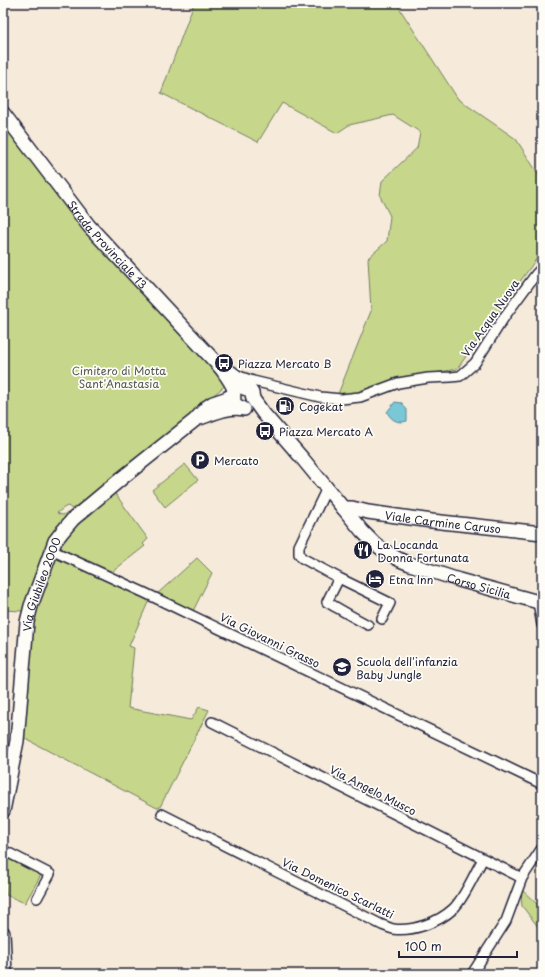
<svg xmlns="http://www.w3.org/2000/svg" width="545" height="977" font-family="'Playpen Sans',sans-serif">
<rect width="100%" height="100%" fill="#f6ebda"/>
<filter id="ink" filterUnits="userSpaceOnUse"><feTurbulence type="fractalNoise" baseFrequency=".025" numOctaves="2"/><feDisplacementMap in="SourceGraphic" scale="8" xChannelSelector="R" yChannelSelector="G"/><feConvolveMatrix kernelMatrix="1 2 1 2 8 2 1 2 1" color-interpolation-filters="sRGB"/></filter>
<g filter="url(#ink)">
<path fill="#c6d78b" stroke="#747c63" d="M194 3H396L458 99 516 139 542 180V251L457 369 395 380 358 394H338L371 311 368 258 387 241 390 216 380 196 382 181 417 148 420 132 393 115 349 125 337 133 282 103 258 142 161 93Z
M3 125 82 225 228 383 116 478 72 509 68 506 65 507 57 513 62 515 67 513 69 515 52 534 44 549 23 611 3 610Z
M185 464 198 480 165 507 152 490Z
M114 492 148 539 143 544 145 546 112 572 64 550 60 546 59 541 75 523Z
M56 557 145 596 149 600 129 646 134 648 128 708 191 720 199 707 209 710 160 807 157 808 22 737 29 631Z
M197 558 212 573 193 611 157 594Z
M3 858H6L41 875 25 903 6 895Z
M522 890 538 905 542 906V932L522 906 521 896Z"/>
<path fill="#79c7d7" stroke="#568599" d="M395 402 402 403 407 410V421C398 424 391 420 387 412Z"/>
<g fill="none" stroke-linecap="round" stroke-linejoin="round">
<defs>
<path id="street" d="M231 370 239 376 253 381
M247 389 253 381 320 397 341 399 360 397 398 383 428 378 451 377 460 376 467 370 475 363 505 316 536 274 542 268
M327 488 299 546V554L302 558 339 578 390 603 382 619
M51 550 145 593 542 784
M339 578 327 602C341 610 354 618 368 625
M538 602 542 625
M212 722 522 878
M162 814 382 925C385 926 389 928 393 929 413 932 439 922 453 909 464 899 475 872 483 859
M3 850 50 874 37 898
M472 974 506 921 522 878 542 848"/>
<g id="secondary">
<path id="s1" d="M3 113 89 226 221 368C225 374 230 380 233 387 236 396 229 404 242 408"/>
<path id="s2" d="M221 368 244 388 250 390 252 393 253 399 263 413 302 458 362 531 375 544 389 554 400 560 410 564 459 580 542 603"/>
<path d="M200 418C214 413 229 406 244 409"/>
<path id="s3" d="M343 508H352L368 512 432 521 542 533"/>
<path id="s4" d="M3 811 17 741 27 622 31 606 55 541 62 532 73 519 122 478 195 420 207 407 213 403 225 399 233 395"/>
<path d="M3 933 5 974"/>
</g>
</defs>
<use href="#street" stroke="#22223b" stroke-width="12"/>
<use href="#secondary" stroke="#22223b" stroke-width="16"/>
<use href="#street" stroke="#fdfcf7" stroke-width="9"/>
<use href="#secondary" stroke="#fdfcf7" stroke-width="13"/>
</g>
</g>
<defs>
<symbol id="bus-disc" viewBox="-11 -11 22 22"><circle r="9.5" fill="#22223b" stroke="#fdfcf7"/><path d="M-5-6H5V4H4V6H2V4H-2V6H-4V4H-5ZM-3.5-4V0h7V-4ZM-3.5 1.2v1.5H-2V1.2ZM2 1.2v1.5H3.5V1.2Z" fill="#fff"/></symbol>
<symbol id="fuel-disc" viewBox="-11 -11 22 22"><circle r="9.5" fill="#22223b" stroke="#fdfcf7"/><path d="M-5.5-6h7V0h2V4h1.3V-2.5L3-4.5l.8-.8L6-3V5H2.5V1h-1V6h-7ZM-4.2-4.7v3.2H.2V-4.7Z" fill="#fff"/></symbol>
<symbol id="parking-disc" viewBox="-11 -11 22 22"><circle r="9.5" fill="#22223b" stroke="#fdfcf7"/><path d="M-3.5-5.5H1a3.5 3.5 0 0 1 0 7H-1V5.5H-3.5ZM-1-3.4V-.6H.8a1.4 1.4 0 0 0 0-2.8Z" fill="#fff"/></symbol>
<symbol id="restaurant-disc" viewBox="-11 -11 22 22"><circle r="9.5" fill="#22223b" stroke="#fdfcf7"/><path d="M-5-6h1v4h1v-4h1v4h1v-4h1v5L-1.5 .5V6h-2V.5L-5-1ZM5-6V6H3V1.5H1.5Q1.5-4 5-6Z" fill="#fff"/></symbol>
<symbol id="hotel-disc" viewBox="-11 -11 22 22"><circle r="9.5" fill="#22223b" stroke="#fdfcf7"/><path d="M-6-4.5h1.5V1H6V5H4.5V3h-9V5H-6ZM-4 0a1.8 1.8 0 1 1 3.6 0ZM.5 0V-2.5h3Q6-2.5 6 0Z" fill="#fff"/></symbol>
<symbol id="school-disc" viewBox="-11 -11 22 22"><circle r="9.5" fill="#22223b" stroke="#fdfcf7"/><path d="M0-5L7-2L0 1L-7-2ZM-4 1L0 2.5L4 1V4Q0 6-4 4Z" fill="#fff"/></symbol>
</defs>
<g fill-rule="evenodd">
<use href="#bus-disc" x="213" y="352" width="22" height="22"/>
<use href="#fuel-disc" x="274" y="395" width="22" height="22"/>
<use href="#bus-disc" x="254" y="420" width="22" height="22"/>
<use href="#parking-disc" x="189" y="449" width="22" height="22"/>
<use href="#restaurant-disc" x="352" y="539" width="22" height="22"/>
<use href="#hotel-disc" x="364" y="568" width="22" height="22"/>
<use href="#school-disc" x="331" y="656" width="22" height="22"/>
</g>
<g text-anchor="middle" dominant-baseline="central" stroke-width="3.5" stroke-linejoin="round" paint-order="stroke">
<g font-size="11" fill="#22223b" stroke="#fdfcf7">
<text stroke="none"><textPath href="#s1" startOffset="168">Strada Provinciale 13</textPath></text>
<text transform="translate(490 318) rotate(-55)">Via Acqua Nuova</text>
<text stroke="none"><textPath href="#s3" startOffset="101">Viale Carmine Caruso</textPath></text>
<text stroke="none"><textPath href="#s4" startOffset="231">Via Giubileo 2000</textPath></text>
<text stroke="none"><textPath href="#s2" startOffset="349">Corso Sicilia</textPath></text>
<text transform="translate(270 640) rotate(26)">Via Giovanni Grasso</text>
<text transform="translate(373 790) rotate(27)">Via Angelo Musco</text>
<text transform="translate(338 888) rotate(26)">Via Domenico Scarlatti</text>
</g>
<g font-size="11" fill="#22223b" stroke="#fdfcf7" text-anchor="start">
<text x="238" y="363">Piazza Mercato B</text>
<text x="299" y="406">Cogekat</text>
<text x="279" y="431">Piazza Mercato A</text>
<text x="214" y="460">Mercato</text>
<text x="377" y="544">La Locanda<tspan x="377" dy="13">Donna Fortunata</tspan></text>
<text x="389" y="579">Etna Inn</text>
<text x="356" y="661">Scuola dell'infanzia<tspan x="356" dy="13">Baby Jungle</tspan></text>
</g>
<g font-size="11" fill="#535853" stroke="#fdfcf7">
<text x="119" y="370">Cimitero di Motta<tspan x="119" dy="13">Sant'Anastasia</tspan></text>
</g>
</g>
<rect width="545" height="977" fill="none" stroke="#fdfcf7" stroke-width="16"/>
<rect x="8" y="8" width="529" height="961" fill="none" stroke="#22223b" stroke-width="1.5" filter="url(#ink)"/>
<path d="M399 951v6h118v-6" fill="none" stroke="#22223b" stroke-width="2"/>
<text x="405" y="951" font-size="12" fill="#22223b" stroke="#fdfcf7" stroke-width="3" paint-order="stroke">100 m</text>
</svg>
